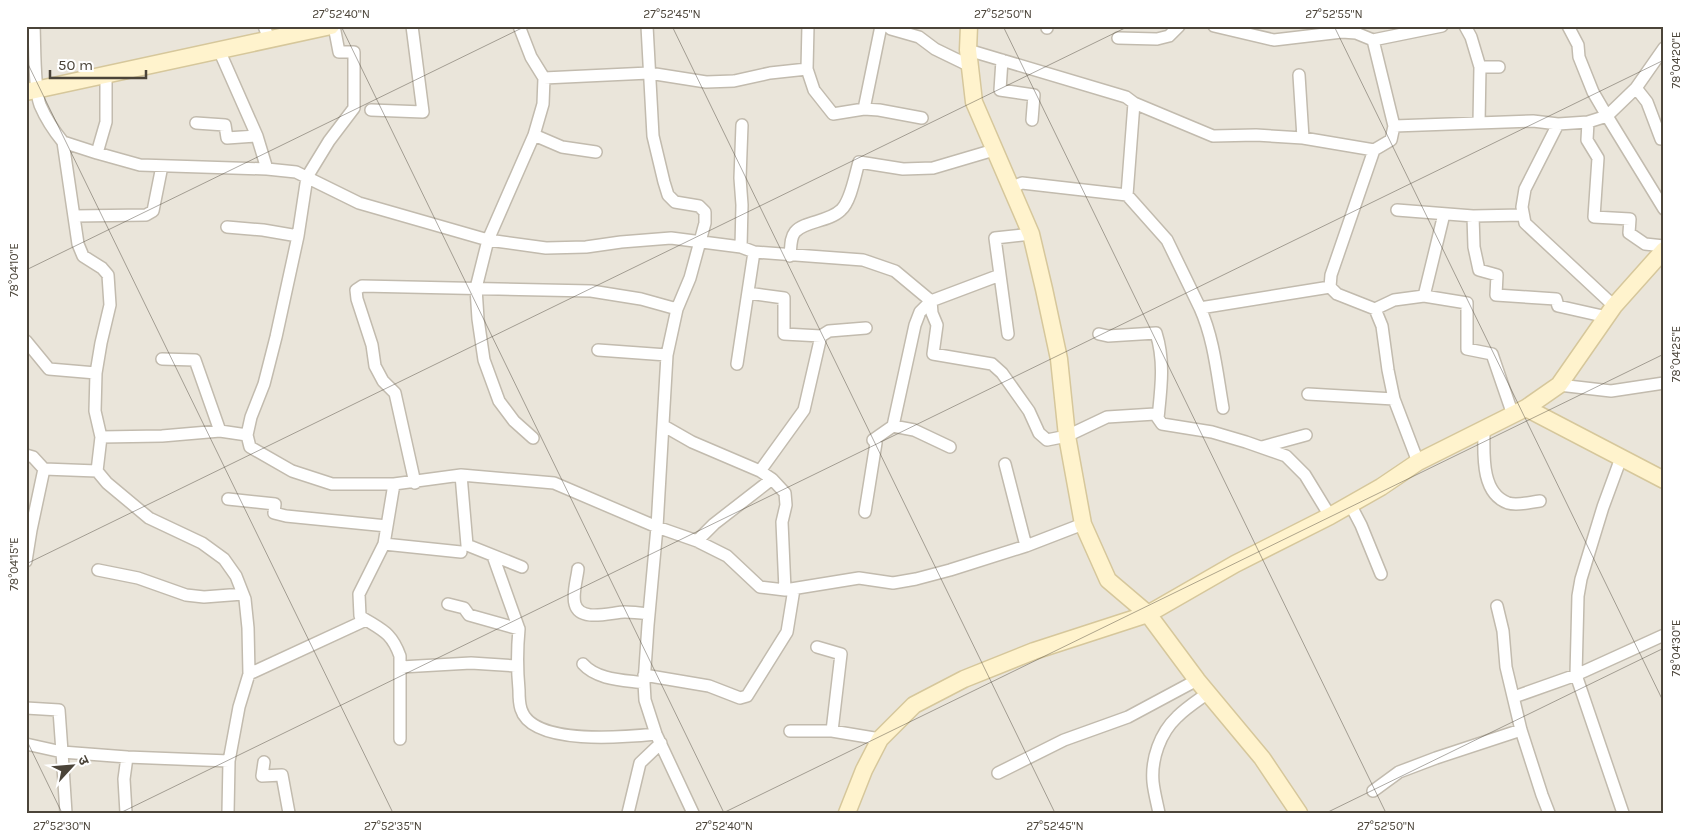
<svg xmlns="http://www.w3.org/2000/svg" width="1690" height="839" font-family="Karla,'Noto Sans Devanagari',sans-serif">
<rect width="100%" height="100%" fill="#f6f3ec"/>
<path fill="#eae5da" d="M26 26H1664V813H26Z"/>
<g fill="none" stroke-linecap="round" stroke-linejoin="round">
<defs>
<path id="street" d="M34 26C35 47 34 88 40 105 46 119 54 131 63 142L78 244 83 256 102 268 108 275 110 305 101 343 96 373 95 411 101 437 97 471 107 483 149 518 202 543 224 559 236 576 245 599 248 628 249 674 239 707 229 761 228 813
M264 26 269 39
M334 26 339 52H354V108L329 141 307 177 298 236 276 337 264 384 251 417 247 435 250 447 292 471 332 484H394L461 475 554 483 657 527 697 541 727 556 760 587 785 590 859 578 893 583 916 579 950 570 1026 546 1083 524
M519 26 531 57 544 78 543 104 534 135 488 240 546 248 586 247 621 242 671 238 741 247 754 252 863 260 895 271 931 301 932 313 937 325 933 354 992 364 1002 373 1029 411 1039 433 1047 440 1067 436 1107 417 1155 414 1162 424 1212 432 1246 442 1286 456 1305 475 1330 516
M647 26 653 136 664 182 668 195 675 202 699 206 705 212V223L690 278 677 309 667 355 657 527 648 625 644 683 645 700 656 734 693 813
M808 26 807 69 814 90 833 114 864 109 879 110 922 118
M888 26 891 29 919 37 935 49 970 66
M1047 26V28
M1214 26 1274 40 1342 32 1356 33 1373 40 1394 126 1533 121 1558 124 1588 122 1607 116 1664 209
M1465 26 1471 37 1480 67H1499
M1568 26 1578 45 1579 57 1593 92 1607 116 1636 88 1664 48
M1118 38 1157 39 1169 36 1179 26
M1373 40 1442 26
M219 50 257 136
M968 50 1126 97 1134 103 1127 195 1022 183 1010 188
M1002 60 1000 90 1034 95 1032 120
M1299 75 1303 138
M544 78 649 73 706 82 734 81 770 73 807 69
M1636 88 1647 102 1661 139H1664
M1134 103 1213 136 1256 135 1303 138 1374 150 1391 140 1394 126
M864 109 881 26
M371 110 423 112 412 26
M1588 122 1587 140 1598 158 1594 217 1630 219 1629 233 1645 244 1664 246
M196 123 225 125 227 138 257 136 267 169
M1479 123 1480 67
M1558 124 1525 189 1522 207 1525 223 1614 306
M534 135 562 147 596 152
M63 142 97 153 140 165 267 169 296 172 359 203 488 240 476 288 478 319 484 360 499 401 514 421 533 438
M1374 150 1331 275 1330 287 1337 294 1375 309 1382 326 1388 370 1394 399 1418 462
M97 153 106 122V74
M1127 195 1167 240 1200 308 1330 287
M1397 210 1473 216 1523 215
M75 216 146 215 153 211 162 166
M1473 216 1474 247 1479 270 1497 275 1496 295 1556 299 1558 306 1607 317
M227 227 263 230 298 236
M741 247 742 205 740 178 742 125
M790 256C791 248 790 238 795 232 804 221 829 222 841 210 851 201 855 175 859 162L903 169 933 168 994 150
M748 293 784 298V334L821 336
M1424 296 1444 214
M1200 308C1214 339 1217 374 1223 408
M1375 309 1394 300 1424 296 1467 303V349L1492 354 1513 415
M1008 334 995 238 1031 234
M1099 334 1108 336 1156 333C1165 361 1161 389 1158 418
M26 341 49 369 96 373
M598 350 667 355
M162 359 195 360 220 431
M737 364 754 252
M1559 385 1611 391 1664 383
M1308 394 1394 399
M664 426 692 442 760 471 772 479 785 493 786 505 782 522 785 590
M1484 429C1484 452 1480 493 1508 503 1518 506 1530 502 1540 501
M101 437 162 436 220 431 247 435
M950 447 914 430 893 426 915 325 920 312 931 301 1000 275
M1262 447 1306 435
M26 455 33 457 44 469 97 471
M1621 458 1603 507 1581 579 1578 596 1576 675 1623 813
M1005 464 1026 546
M760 471 804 410 821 336 829 331 866 328
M461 475 467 545 522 567
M415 483 395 393 383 381 375 366 372 345 357 299 356 290 362 286 591 291 641 299 677 309
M394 484 384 544 461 552
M228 499 275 504 274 513 286 516 387 526
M1350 504 1361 525 1381 574
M865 512 876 443 873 440 893 426
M697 541 714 524 772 479
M384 544 359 594 360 616C381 630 391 631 400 656V739
M493 556 519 629
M26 561 31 530 44 469
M578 569C577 579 572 594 575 604 580 623 612 612 625 612 633 612 641 613 649 614
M98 570 138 578 186 595 204 597 243 594
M448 604 464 608 469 615 519 629C517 650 517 669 519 690 519 696 519 703 521 709 532 746 626 737 656 734
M1497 606 1503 631 1506 667 1521 730 1542 795 1549 813
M817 647 841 654 832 731
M583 664C597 680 624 680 644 683
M401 667 471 663 516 666
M249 674 366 620
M644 675 709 686 740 698 747 696 787 632 794 589
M1514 697 1576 675 1664 635
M26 708 59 710 62 752 127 757 229 761
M790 731H832L880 739
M26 744 62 752 66 813
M264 762 262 776 282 775 289 813
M998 773 1064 740 1128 717 1197 680
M1373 791 1399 772 1436 758 1521 730
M126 813 124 779 127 757
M628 813 640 763 661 743
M1159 813C1157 803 1154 792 1153 782 1151 759 1160 733 1177 717 1186 708 1197 701 1208 693"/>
<path id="secondary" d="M969 26 968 50 974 102 1031 234 1044 289 1059 359 1067 436 1083 524 1108 580 1148 614 1197 680 1262 758 1299 813
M26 92 331 26
M1526 408 1664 480
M847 813 864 770 880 739 914 705 964 679 1034 651 1148 614 1235 564 1330 516 1381 487 1418 462 1526 408 1559 385 1614 306 1664 250"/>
</defs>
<use href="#street" stroke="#c2bbae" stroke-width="14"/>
<use href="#secondary" stroke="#d6c79b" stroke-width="19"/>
<use href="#street" stroke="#fff" stroke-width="11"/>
<use href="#secondary" stroke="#fff3cd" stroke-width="16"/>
</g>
<path fill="none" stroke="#4b4439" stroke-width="1" stroke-opacity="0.45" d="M341 26 724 813M672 26 1055 813M1003 26 1386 813M1334 26 1664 703M26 60 393 813M26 270 526 26M26 564 1129 26M26 739 62 813M120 813 1664 60M723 813 1664 354M1326 813 1664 648"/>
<rect width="1690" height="839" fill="none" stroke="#ffffff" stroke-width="55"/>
<g transform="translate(72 766) rotate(64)" stroke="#ffffff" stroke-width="4" paint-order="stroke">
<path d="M0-4L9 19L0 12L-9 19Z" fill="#4b4439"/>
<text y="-8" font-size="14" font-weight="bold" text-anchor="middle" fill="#4b4439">उ</text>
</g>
<path d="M50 70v8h96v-8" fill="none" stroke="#4b4439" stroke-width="2.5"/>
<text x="58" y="70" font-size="15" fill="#4b4439" stroke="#ffffff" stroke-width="4" paint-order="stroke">50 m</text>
<rect x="28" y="28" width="1634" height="784" fill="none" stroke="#4b4439" stroke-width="2"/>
<g font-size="12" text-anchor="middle" fill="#4b4439">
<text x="341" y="18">27°52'40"N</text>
<text x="672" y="18">27°52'45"N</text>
<text x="1003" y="18">27°52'50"N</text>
<text x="1334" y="18">27°52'55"N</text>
<text transform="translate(1676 60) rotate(-90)" y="4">78°04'20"E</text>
<text transform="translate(14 270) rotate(-90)" y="4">78°04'10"E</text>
<text transform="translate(1676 354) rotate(-90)" y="4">78°04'25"E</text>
<text transform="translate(14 564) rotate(-90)" y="4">78°04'15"E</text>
<text transform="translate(1676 648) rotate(-90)" y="4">78°04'30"E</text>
<text x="62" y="830">27°52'30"N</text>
<text x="393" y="830">27°52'35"N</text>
<text x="724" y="830">27°52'40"N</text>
<text x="1055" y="830">27°52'45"N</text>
<text x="1386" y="830">27°52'50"N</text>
</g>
</svg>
